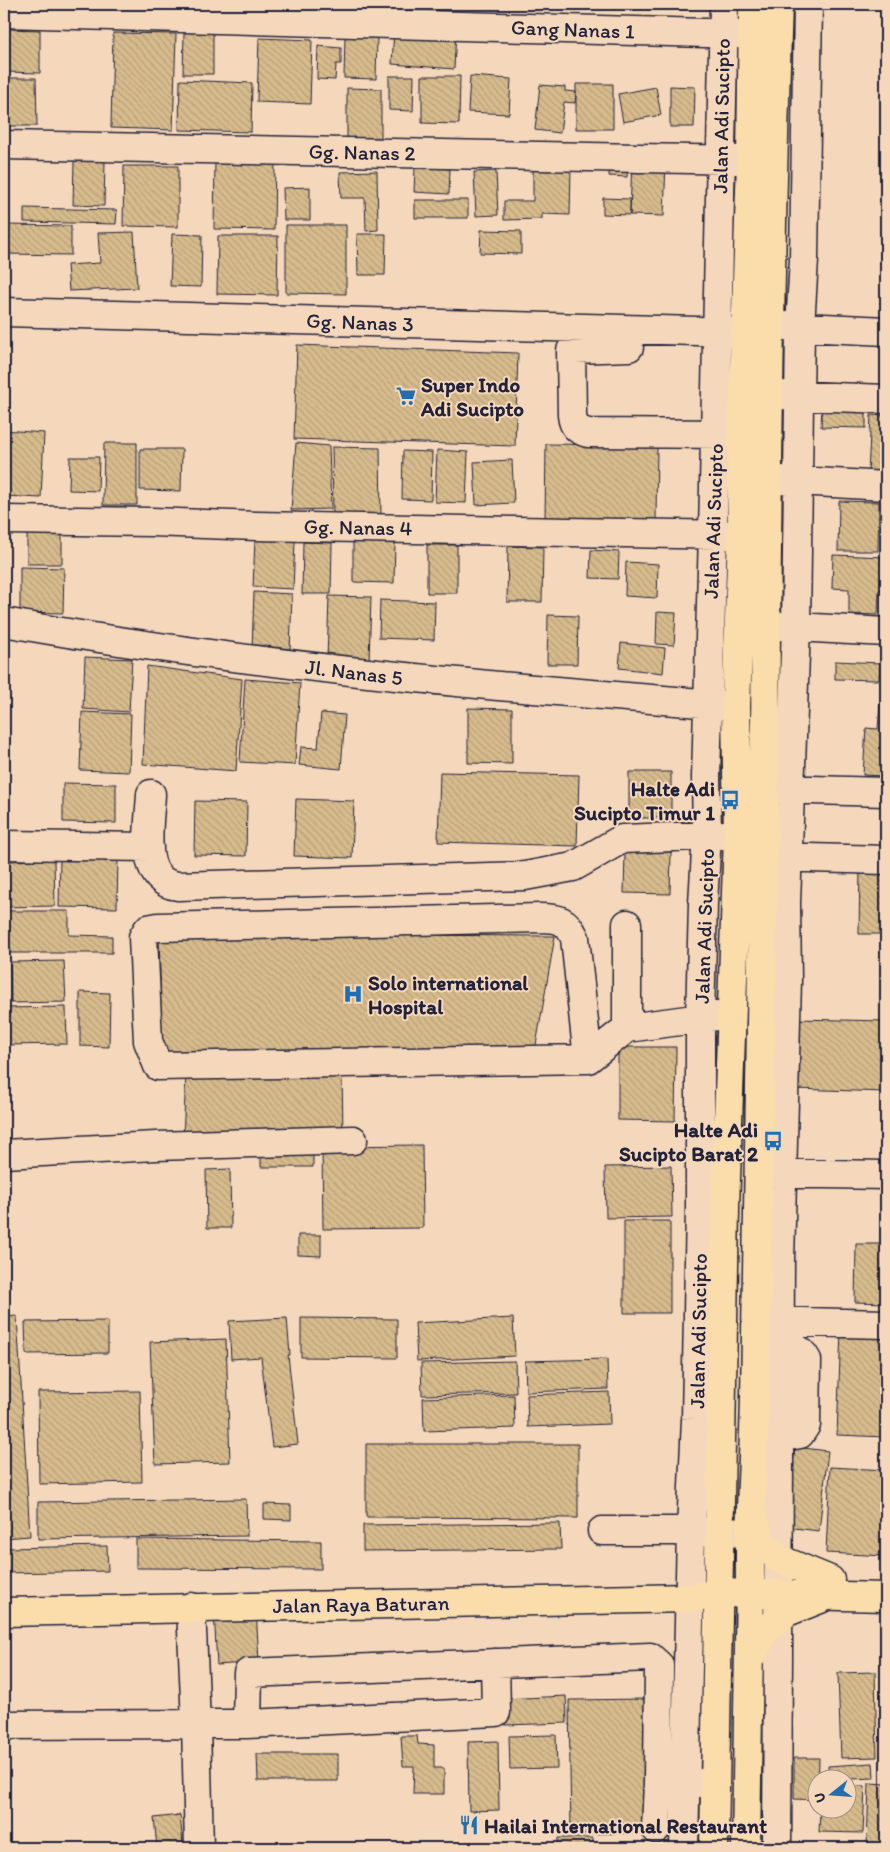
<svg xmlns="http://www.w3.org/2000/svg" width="890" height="1852" font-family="Itim,sans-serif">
<defs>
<pattern id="building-back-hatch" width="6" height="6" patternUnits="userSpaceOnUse" patternTransform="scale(1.25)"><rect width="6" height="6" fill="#d7bb8c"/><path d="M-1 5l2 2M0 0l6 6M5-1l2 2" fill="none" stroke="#b8a07a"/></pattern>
</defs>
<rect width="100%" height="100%" fill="#f5d8bb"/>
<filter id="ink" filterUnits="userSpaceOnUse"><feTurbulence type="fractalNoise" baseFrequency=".02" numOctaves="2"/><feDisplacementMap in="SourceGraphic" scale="10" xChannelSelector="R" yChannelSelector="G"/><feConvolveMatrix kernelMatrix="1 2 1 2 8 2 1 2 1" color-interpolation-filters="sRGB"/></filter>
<g filter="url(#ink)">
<path fill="url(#building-back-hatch)" stroke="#22223b" d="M559 4H609V7H559Z
M394 28 456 32 454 69 392 64Z
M6 29 40 30V73L5 72Z
M184 31 213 32V74H183Z
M113 33 176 34 173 130 111 128Z
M345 35 377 36 376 79 344 78Z
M259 38 312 40 310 104 257 102Z
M318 46 341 48V64H336L335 80 317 79Z
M389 76H414L413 111 389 110Z
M422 76H460L459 124 422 123Z
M470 76 511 79 509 114 468 112Z
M4 78H36L37 126H4Z
M180 80 252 83 251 132 179 130Z
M576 84H613V129H576Z
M540 85 565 87V91L576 92 575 103 564 102 560 133 535 130Z
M670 86 695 87 694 127H670Z
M656 87 661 115 623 122 618 94Z
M347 88 381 89V138H347Z
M610 158 628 159 627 177 609 176Z
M215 159 275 160 274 230 214 229Z
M632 159 666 161 664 216 630 215Z
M74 161H105L104 206 73 205Z
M533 165 571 166 570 215 542 214V219L504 220V201H533Z
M124 166H178V227L123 226Z
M415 167 450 169 449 194 414 192Z
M377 171 378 230 366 231 365 198H341L340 172Z
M496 171 498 215 476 216 474 172Z
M310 187V220H284L283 188Z
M603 198 630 199V215L603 214Z
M415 200H468V218H415Z
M24 208 117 210 116 224 24 222Z
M4 225 71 226V255L4 254Z
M286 225H346V294L286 293Z
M481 230 521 231V254L480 253Z
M134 232 137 288 69 291 67 265 100 263 98 233Z
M172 234 202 235 201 287 170 286Z
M357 234H386L385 275H358Z
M218 236H278L277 295 217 294Z
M297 345 518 353 515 446 294 439Z
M822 406 866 408V428L821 427Z
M871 415 886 416V474L868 473Z
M4 430 44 433 41 498 4 496Z
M104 443H137V505H103Z
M296 443 329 446 331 509 291 510Z
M546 444 657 445 656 520 545 519Z
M332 447 380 448 381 517H333Z
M140 449H182L181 491 140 490Z
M437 450 468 452 466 503 435 502Z
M403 451 432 452 431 500 402 499Z
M70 457H99L98 491 69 490Z
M512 460 514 503 476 505 474 462Z
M839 501 879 502 878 551H838Z
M27 530H62V564H27Z
M255 540 295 541 293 589 253 587Z
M353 541 395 542 394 583 353 582Z
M303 542 332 543 331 594H302Z
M427 545H457V593H427Z
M508 546 543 547 542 602H507Z
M591 550 619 552 618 579 590 578Z
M833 555 886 557V590H879L878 615 849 614V589L832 588Z
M626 562 658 564 657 598 625 596Z
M20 567 64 568 63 613 20 612Z
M254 592 292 594 290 652 252 650Z
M329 596 371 597 369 662 327 661Z
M380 600 435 602 434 640 379 638Z
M657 612 676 613 674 645 656 644Z
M548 615 578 616 577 664H547Z
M621 643 665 648 663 673 619 668Z
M85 657 132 659 129 712 83 709Z
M835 661 880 663 879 680 835 679Z
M147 666 242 679 236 771 143 764Z
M245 679 300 683 295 765 240 762Z
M880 704 886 705V776L863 775 866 728 878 729Z
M468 708 512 709V764L468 763Z
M82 712 131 714 129 772 80 770Z
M321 713 345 715 341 769 299 765 301 747 318 748Z
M440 772 579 775 577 846 438 842Z
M629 772H671V818H629Z
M63 783 116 784V823L63 822Z
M296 799 354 801 352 858 294 856Z
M195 801 247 802 246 856 194 855Z
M625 851 671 852 670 894 624 893Z
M60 856 118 858 117 908 59 907Z
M54 860 55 906 4 907V861Z
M860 867H886V934H859Z
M4 911H69V935L112 936V953H4Z
M159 934 555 936 535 1051 162 1055Z
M64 961 66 1002 11 1003 10 962Z
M80 992 110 993 109 1047 80 1046Z
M66 1007 67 1044 4 1045V1008Z
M796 1019 886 1021V1092L794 1089Z
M618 1047H676L675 1121 618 1120Z
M342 1069 343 1138H183L186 1074Z
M261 1145H313V1167H261Z
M422 1145 423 1228 323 1229 322 1146Z
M671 1166 672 1217 606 1218 605 1167Z
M230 1169 231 1228H207L206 1170Z
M624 1221H670V1313H624Z
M298 1235H321V1256L298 1255Z
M856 1244H886V1303L855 1302Z
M17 1316 30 1536 4 1538V1317Z
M287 1318 290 1355H288L298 1444 272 1447 261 1357 231 1359 229 1321Z
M301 1318 397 1319V1358L301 1357Z
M513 1318 515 1356 417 1361 415 1323Z
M108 1321V1353L26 1354 25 1322Z
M841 1331 886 1333V1437L837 1435Z
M226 1339 230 1462 155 1464 150 1342Z
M607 1359 608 1389 526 1392 525 1361Z
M515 1361 516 1393 422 1395 421 1363Z
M140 1391 142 1482 39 1484 38 1392Z
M609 1392 610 1424 528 1427 527 1395Z
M514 1395 515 1428 424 1431 423 1398Z
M366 1444H578V1518L366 1517Z
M795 1447 828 1451 819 1531 786 1527Z
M830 1467 886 1470V1556L826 1553Z
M246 1499 247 1536 38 1539V1502Z
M264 1504 291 1505V1520L264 1519Z
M560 1523 561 1549 363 1551V1525Z
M136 1539 321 1541V1569L136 1568Z
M107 1546 108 1571 4 1573V1548Z
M256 1609 259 1662 217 1665 214 1611Z
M875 1672 877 1757 841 1758 838 1673Z
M566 1696 567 1723 505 1725 503 1699Z
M649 1699 651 1833 571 1834 569 1700Z
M556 1735 557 1768 510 1769 509 1736Z
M401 1736H417L418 1744 434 1745V1768H444V1794H413L414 1766H403Z
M498 1741 499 1810 469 1811 468 1742Z
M257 1754H338V1781H258Z
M794 1758H819L818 1800 794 1799Z
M873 1763 874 1778 829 1780 828 1766Z
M869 1783 886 1784V1848H867Z
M848 1785 865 1786 863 1833 819 1832 820 1810H848Z
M180 1815 183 1844 157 1847 154 1818Z
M558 1838H593V1848H558Z"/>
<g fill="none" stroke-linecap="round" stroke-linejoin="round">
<defs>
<path id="minor" d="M4 13 741 34
M4 145 740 160
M4 312 734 332
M783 326 886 331
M629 347 575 349 571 351 572 415C573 426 577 430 588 433L733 434
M780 395 886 399
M780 480 886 486
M4 520 152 522 257 526 730 535
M4 622C242 665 484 686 725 705
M778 626 886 632
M773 789 886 792
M151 794C150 822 137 882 178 886L525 876 573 867 622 839 725 835
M4 845 149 847
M770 857 886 860
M540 918C559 918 567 920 575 938L588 1059 158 1066 148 1041 143 937 148 929 158 927Z
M627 1028V924
M588 1059 627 1028 717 1016
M4 1154 156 1146 353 1140
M763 1173 886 1175
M760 1321 886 1324
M762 1341C779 1343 799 1343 807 1360L806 1425 800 1434 789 1436 763 1437
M602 1531H691L749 1533
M247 1724 248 1673 650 1657 659 1665 658 1781 704 1783
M4 1725 196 1724 191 1607
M656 1829 658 1781
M199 1848 196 1724H247L496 1712 495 1663
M684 1848 691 1531 696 1419 700 1208V1019L703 904 707 834 706 777 713 534 724 4
M777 1848 780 1262 787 979 786 903 796 627 800 327 804 259 808 4"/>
<path id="major" d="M4 1612 690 1598 718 1593 886 1597"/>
<path id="highway" d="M752 1515 762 1543 779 1559 830 1580
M749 1660 766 1630 787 1612 830 1595
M714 1848 725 1208 738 835 736 706 742 535V434L751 160 753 4
M746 1848 750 1578C749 1517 754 1457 755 1396 757 1251 760 1106 762 961 767 642 767 323 778 4"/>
</defs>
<use href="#minor" stroke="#22223b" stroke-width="31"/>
<use href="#major" stroke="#22223b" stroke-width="31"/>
<use href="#highway" stroke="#22223b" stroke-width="31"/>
<use href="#minor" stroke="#f5d8bb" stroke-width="28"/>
<use href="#major" stroke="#faddab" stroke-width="28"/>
<use href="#highway" stroke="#faddab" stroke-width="28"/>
</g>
</g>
<defs>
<symbol id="supermarket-bare" viewBox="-9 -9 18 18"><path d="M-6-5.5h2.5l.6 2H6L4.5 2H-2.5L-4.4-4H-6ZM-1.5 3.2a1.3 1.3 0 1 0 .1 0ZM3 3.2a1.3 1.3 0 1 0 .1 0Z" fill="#1f6fb2" stroke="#f5d8bb" stroke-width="2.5" paint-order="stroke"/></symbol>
<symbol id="bus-bare" viewBox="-9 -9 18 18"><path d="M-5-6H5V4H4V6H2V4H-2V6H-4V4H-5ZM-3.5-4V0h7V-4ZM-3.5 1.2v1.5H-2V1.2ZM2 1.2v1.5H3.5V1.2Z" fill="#1f6fb2" stroke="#f5d8bb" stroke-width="2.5" paint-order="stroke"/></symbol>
<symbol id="hospital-bare" viewBox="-9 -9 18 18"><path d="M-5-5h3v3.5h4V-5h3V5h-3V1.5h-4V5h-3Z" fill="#1f6fb2" stroke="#f5d8bb" stroke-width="2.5" paint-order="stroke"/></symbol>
<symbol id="restaurant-bare" viewBox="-9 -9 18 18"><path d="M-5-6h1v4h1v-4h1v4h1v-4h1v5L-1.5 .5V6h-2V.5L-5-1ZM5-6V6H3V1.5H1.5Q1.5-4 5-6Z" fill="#1f6fb2" stroke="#f5d8bb" stroke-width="2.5" paint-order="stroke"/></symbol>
</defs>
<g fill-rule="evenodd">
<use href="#supermarket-bare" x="392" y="382" width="28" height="28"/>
<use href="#bus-bare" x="716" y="786" width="28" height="28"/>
<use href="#hospital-bare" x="339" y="980" width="28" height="28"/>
<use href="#bus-bare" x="759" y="1127" width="28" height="28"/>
<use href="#restaurant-bare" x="455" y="1811" width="28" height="28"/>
</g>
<g text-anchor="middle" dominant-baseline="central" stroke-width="4" stroke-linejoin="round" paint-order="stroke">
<g font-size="21" fill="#22223b" stroke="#f5d8bb">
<text transform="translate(573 29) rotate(2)">Gang Nanas 1</text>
<text transform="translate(721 116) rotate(-89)">Jalan Adi Sucipto</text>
<text transform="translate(362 152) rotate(1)">Gg. Nanas 2</text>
<text transform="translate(360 322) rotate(2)">Gg. Nanas 3</text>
<text transform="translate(713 521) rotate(-88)">Jalan Adi Sucipto</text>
<text transform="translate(358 527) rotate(1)">Gg. Nanas 4</text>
<text transform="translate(354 672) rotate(7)">Jl. Nanas 5</text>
<text transform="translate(704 926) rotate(-88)">Jalan Adi Sucipto</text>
<text transform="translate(698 1331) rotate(-89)">Jalan Adi Sucipto</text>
<text transform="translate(361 1604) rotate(-1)">Jalan Raya Baturan</text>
</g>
<g font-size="21" font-weight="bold" fill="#22223b" stroke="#f5d8bb" text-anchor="start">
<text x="421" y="384">Super Indo<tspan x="421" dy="24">Adi Sucipto</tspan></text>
<text x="715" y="788" text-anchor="end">Halte Adi<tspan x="715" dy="24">Sucipto Timur 1</tspan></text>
<text x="368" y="982">Solo international<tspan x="368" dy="24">Hospital</tspan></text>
<text x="758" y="1129" text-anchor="end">Halte Adi<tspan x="758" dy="24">Sucipto Barat 2</tspan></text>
<text x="484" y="1825">Hailai International Restaurant</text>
</g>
</g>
<rect width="890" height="1852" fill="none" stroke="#f5d8bb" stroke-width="20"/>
<rect x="10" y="10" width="870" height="1832" fill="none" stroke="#22223b" stroke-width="2" filter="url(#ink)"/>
<g transform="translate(832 1794) rotate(253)"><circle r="24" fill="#f5d8bb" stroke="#a18f88"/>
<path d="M0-4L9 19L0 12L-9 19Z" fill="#1f6fb2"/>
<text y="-8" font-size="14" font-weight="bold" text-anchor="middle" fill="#22223b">U</text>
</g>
</svg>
